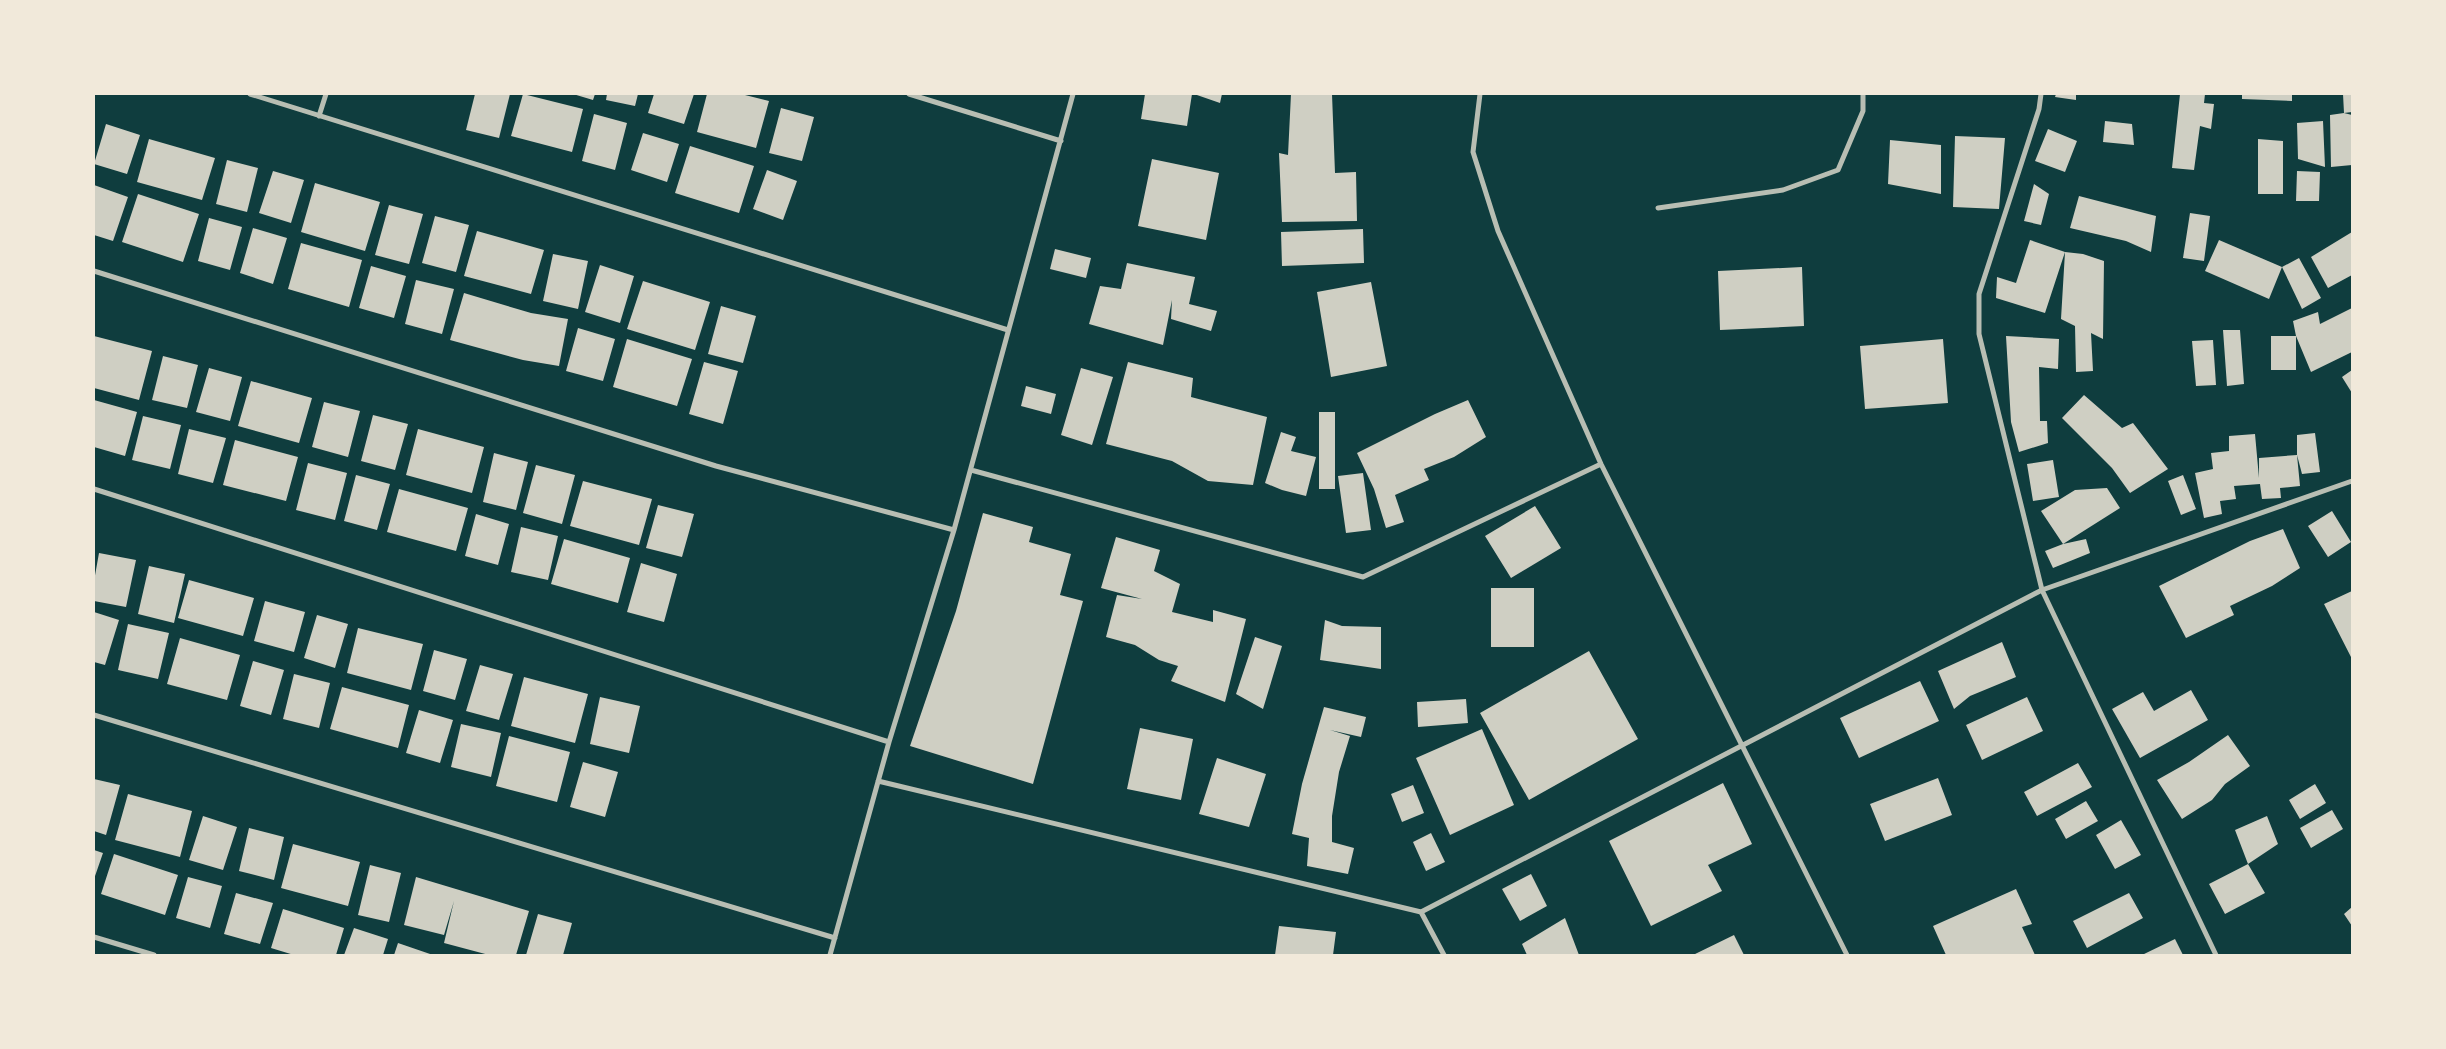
<svg xmlns="http://www.w3.org/2000/svg" width="2446" height="1049" font-family="'Golos Text',sans-serif">
<rect width="100%" height="100%" fill="#0f3d3e"/>
<path fill="#cfcfc3" d="M475 94H510L499 138 466 130Z
M523 94 583 109 572 152 511 136Z
M573 94H595L593 100Z
M607 94H638L635 106 606 100Z
M654 94H694L684 124 648 113Z
M707 94H741L769 101 756 148 697 132Z
M1145 94H1192L1187 126 1141 119Z
M1194 94H1222L1220 103Z
M1291 94H1332L1335 173 1356 172 1357 221 1282 222 1279 153 1288 155Z
M2056 94H2076V100L2055 97Z
M2180 94H2205L2204 103 2214 104 2211 129 2200 126 2194 170 2172 168Z
M2242 94H2292V101L2242 99Z
M2343 94H2352V112L2344 113Z
M781 108 814 117 802 161 769 153Z
M2344 113 2352 115V165L2331 167 2330 115Z
M594 114 627 123 615 170 582 161Z
M2105 121 2132 124 2134 145 2103 142Z
M2323 121 2325 167 2298 159 2297 123Z
M106 124 140 135 127 174 94 164Z
M2048 129 2077 141 2065 172 2035 161Z
M643 133 679 144 667 182 631 170Z
M1955 136 2005 138 1999 209 1953 207Z
M149 139 215 158 202 200 137 182Z
M2258 139 2283 141V194H2258Z
M1890 140 1941 145V194L1888 184Z
M690 146 754 166 739 213 675 193Z
M1152 159 1219 173 1206 240 1138 226Z
M227 160 258 168 247 212 216 204Z
M767 170 797 181 783 220 753 209Z
M273 171 304 180 291 223 259 213Z
M2297 171 2320 172 2319 201H2296Z
M315 183 380 202 365 251 301 232Z
M2034 184 2049 194 2041 225 2024 221Z
M94 185 128 197 113 241 94 235Z
M138 194 199 214 183 262 122 242Z
M2079 196 2156 216 2151 252 2126 241 2070 228Z
M389 205 423 214 409 264 375 255Z
M2190 213 2210 216 2204 261 2183 258Z
M435 216 469 225 456 272 422 263Z
M209 218 242 227 230 270 198 261Z
M253 228 287 238 273 284 240 273Z
M1363 229 1364 263 1282 266 1281 232Z
M477 231 544 250 531 294 464 276Z
M2352 232V275L2328 288 2311 257Z
M2030 240 2065 252 2083 254 2104 261 2103 339 2091 333 2093 371 2076 372 2075 326 2061 319 2065 252 2045 313 1996 298 1997 277 2016 283Z
M2219 240 2282 267 2269 299 2205 271Z
M301 243 362 260 349 307 288 289Z
M1055 249 1091 258 1086 278 1050 269Z
M553 254 588 261 578 309 543 301Z
M2299 258 2321 298 2302 309 2282 267Z
M1127 263 1195 277 1189 304 1217 311 1211 331 1171 319 1172 300 1163 345 1089 324 1100 286 1121 289Z
M600 265 634 276 620 323 585 312Z
M371 266 406 276 394 318 359 308Z
M1802 267 1804 326 1720 330 1718 271Z
M416 280 454 289 442 334 405 324Z
M643 281 710 302 695 350 627 329Z
M1371 282 1387 366 1331 377 1317 292Z
M464 293 531 313 568 319 559 366 523 360 450 340Z
M721 306 756 316 743 363 708 354Z
M2352 308V352L2311 372 2296 336 2293 321 2318 312 2320 324Z
M578 328 615 339 603 381 566 371Z
M2223 330H2240L2244 384 2227 386Z
M94 336 152 351 139 400 94 388Z
M2006 336 2059 339 2058 369 2039 367 2040 421H2047L2048 443 2019 452 2011 422Z
M2271 336H2296V370H2271Z
M627 339 692 359 677 406 613 387Z
M1943 339 1948 403 1865 409 1860 346Z
M2213 340 2216 385 2196 386 2192 341Z
M163 356 198 365 187 408 152 400Z
M704 362 738 371 723 424 689 414Z
M1128 362 1193 378 1191 397 1267 417 1253 485 1208 481 1172 461 1106 444Z
M209 368 242 377 230 421 196 412Z
M1081 368 1113 377 1092 445 1061 435Z
M2352 370V393L2342 377Z
M251 381 312 398 299 443 238 426Z
M1026 386 1056 394 1051 414 1021 406Z
M2084 395 2122 428 2133 423 2168 469 2130 493 2112 468 2062 418Z
M94 400 137 412 125 456 94 447Z
M1468 400 1486 437 1454 457 1424 469 1429 480 1395 495 1404 522 1386 528 1374 489 1357 453 1435 414Z
M324 402 360 411 348 457 312 447Z
M1319 412H1335V489H1319Z
M373 415 408 424 395 470 361 461Z
M143 416 181 425 170 469 132 460Z
M189 429 226 438 213 483 178 474Z
M418 429 484 447 472 493 406 475Z
M1281 432 1296 437 1291 451 1316 457 1306 496 1282 490 1265 483Z
M2315 433 2320 472 2302 474 2297 455 2300 486 2280 488 2281 498 2262 499 2260 484 2234 486 2236 499 2220 501 2222 514 2204 518 2195 473 2213 469 2211 453 2229 451V436L2255 434 2259 478V458L2297 455V435Z
M235 440 298 457 286 501 223 485Z
M494 453 528 462 516 510 483 502Z
M2053 460 2059 497 2033 501 2027 464Z
M308 463 347 473 335 520 296 510Z
M536 465 575 475 562 524 523 513Z
M1363 473 1371 530 1346 533 1338 476Z
M356 475 390 484 377 530 344 521Z
M2183 475 2196 509 2181 515 2168 481Z
M583 481 652 499 639 545 570 526Z
M2107 488 2120 508 2063 544 2041 511 2075 490Z
M399 489 468 508 456 551 387 532Z
M658 505 694 514 682 557 646 548Z
M1535 506 1561 548 1511 578 1485 536Z
M2332 511 2351 542 2328 557 2308 526Z
M983 513 1033 527 1029 542 1071 554 1060 595 1083 601 1033 784 910 746 956 611Z
M476 514 509 524 498 565 465 556Z
M521 527 558 536 548 580 511 572Z
M2283 529 2300 568 2272 586 2230 606 2234 615 2186 638 2159 586 2250 541Z
M1116 537 1160 550 1154 571 1180 584 1172 612 1213 622V610L1246 619 1225 702 1171 681 1178 666 1159 660 1135 645 1106 637 1117 595 1142 599 1101 588Z
M564 539 630 558 618 603 551 584Z
M2086 539 2090 553 2053 568 2045 551 2063 544Z
M99 553 136 560 126 607 94 601V581Z
M641 563 677 574 664 622 627 612Z
M149 566 185 574 174 623 138 614Z
M189 580 254 598 243 636 178 618Z
M1491 588H1534V647H1491Z
M2352 591V659L2324 604Z
M265 601 305 612 294 652 254 641Z
M94 612 119 620 105 665 94 662Z
M317 615 348 624 335 668 304 658Z
M1325 620 1342 626 1381 627V669L1320 660Z
M128 624 169 633 158 679 118 670Z
M358 628 423 644 411 690 347 673Z
M1255 637 1282 646 1263 709 1236 694Z
M180 638 240 655 227 700 167 684Z
M2002 642 2016 677 1970 696 1954 709 1938 671Z
M434 650 467 659 455 700 423 691Z
M1589 651 1638 739 1529 800 1480 713Z
M253 661 284 670 271 715 240 706Z
M480 665 513 674 499 720 466 711Z
M294 674 330 683 319 728 283 719Z
M524 677 588 694 575 743 511 726Z
M1920 681 1939 721 1859 758 1840 718Z
M342 687 409 705 398 748 330 729Z
M2191 690 2208 720 2140 758 2112 709 2143 692 2154 711Z
M600 697 640 706 629 753 590 744Z
M2027 697 2043 731 1982 760 1966 725Z
M1466 699 1468 723 1418 727 1417 702Z
M1324 707 1366 717 1361 737 1330 730 1350 736 1339 772 1332 816V842L1354 848 1348 874 1307 866 1309 838 1292 834 1302 784Z
M419 710 453 720 440 763 406 753Z
M461 724 501 733 491 777 451 767Z
M1140 728 1193 739 1181 800 1127 789Z
M1482 729 1514 805 1450 835 1416 758Z
M2228 735 2250 766 2225 784 2212 800 2182 819 2157 780 2189 762Z
M509 736 570 752 557 802 496 786Z
M1217 758 1266 774 1249 827 1199 814Z
M583 762 618 772 605 817 570 807Z
M2078 763 2092 787 2037 816 2024 792Z
M1938 778 1952 815 1885 841 1870 804Z
M94 779 120 785 106 835 94 831Z
M1723 783 1752 844 1708 865 1722 891 1651 926 1609 841Z
M2315 784 2326 803 2300 819 2289 800Z
M1413 785 1424 813 1402 822 1391 794Z
M128 794 192 811 180 857 115 840Z
M2086 801 2098 821 2066 839 2055 819Z
M2332 810 2343 829 2311 848 2300 828Z
M203 816 237 827 223 870 189 860Z
M2267 816 2278 844 2248 864 2265 893 2225 914 2209 884 2248 864 2235 830Z
M2121 820 2141 855 2115 869 2096 835Z
M249 828 284 837 274 880 239 871Z
M1431 833 1445 862 1426 871 1413 842Z
M293 844 360 862 348 906 281 888Z
M94 850 103 853 94 879Z
M114 854 178 875 165 915 101 894Z
M370 865 401 873 389 922 358 915Z
M1531 874 1547 906 1520 921 1502 889Z
M188 877 222 886 210 928 176 918Z
M416 877 529 911 516 955H489L444 943 454 901 444 935 404 925Z
M2016 889 2032 924 2022 927 2035 955H1946L1933 926Z
M236 893 273 903 260 944 224 934Z
M2129 893 2143 918 2087 948 2073 921Z
M2352 907V926L2344 914Z
M283 909 344 928 336 955H294L271 948Z
M538 914 572 923 563 955H526Z
M1565 918 1579 955H1527L1522 944Z
M1279 926 1336 932 1333 955H1275Z
M354 928 388 939 383 955H344Z
M1734 935 1744 955H1693Z
M2175 939 2183 955H2142Z
M398 943 433 955H394Z"/>
<g fill="none" stroke-linecap="round" stroke-linejoin="round">
<path stroke="#b8beb3" stroke-width="5" d="M250 94 1008 330
M909 94 1061 141
M1480 94 1473 152 1498 231 1601 464 1847 955
M2041 94 2039 109 1979 294V334L2042 590 2216 955
M319 116 326 94
M1658 208 1783 190 1838 170 1863 111V94
M94 271 716 466 954 530
M971 470 1363 577 1601 464
M94 489 889 742
M94 715 835 938
M878 781 1421 912
M1421 912 2042 590 2352 481
M1421 912 1444 955
M94 937 154 955
M830 955 889 742 954 530 1073 94"/>
</g>
<rect width="2446" height="1049" fill="none" stroke="#f1e9da" stroke-width="190"/>
</svg>
